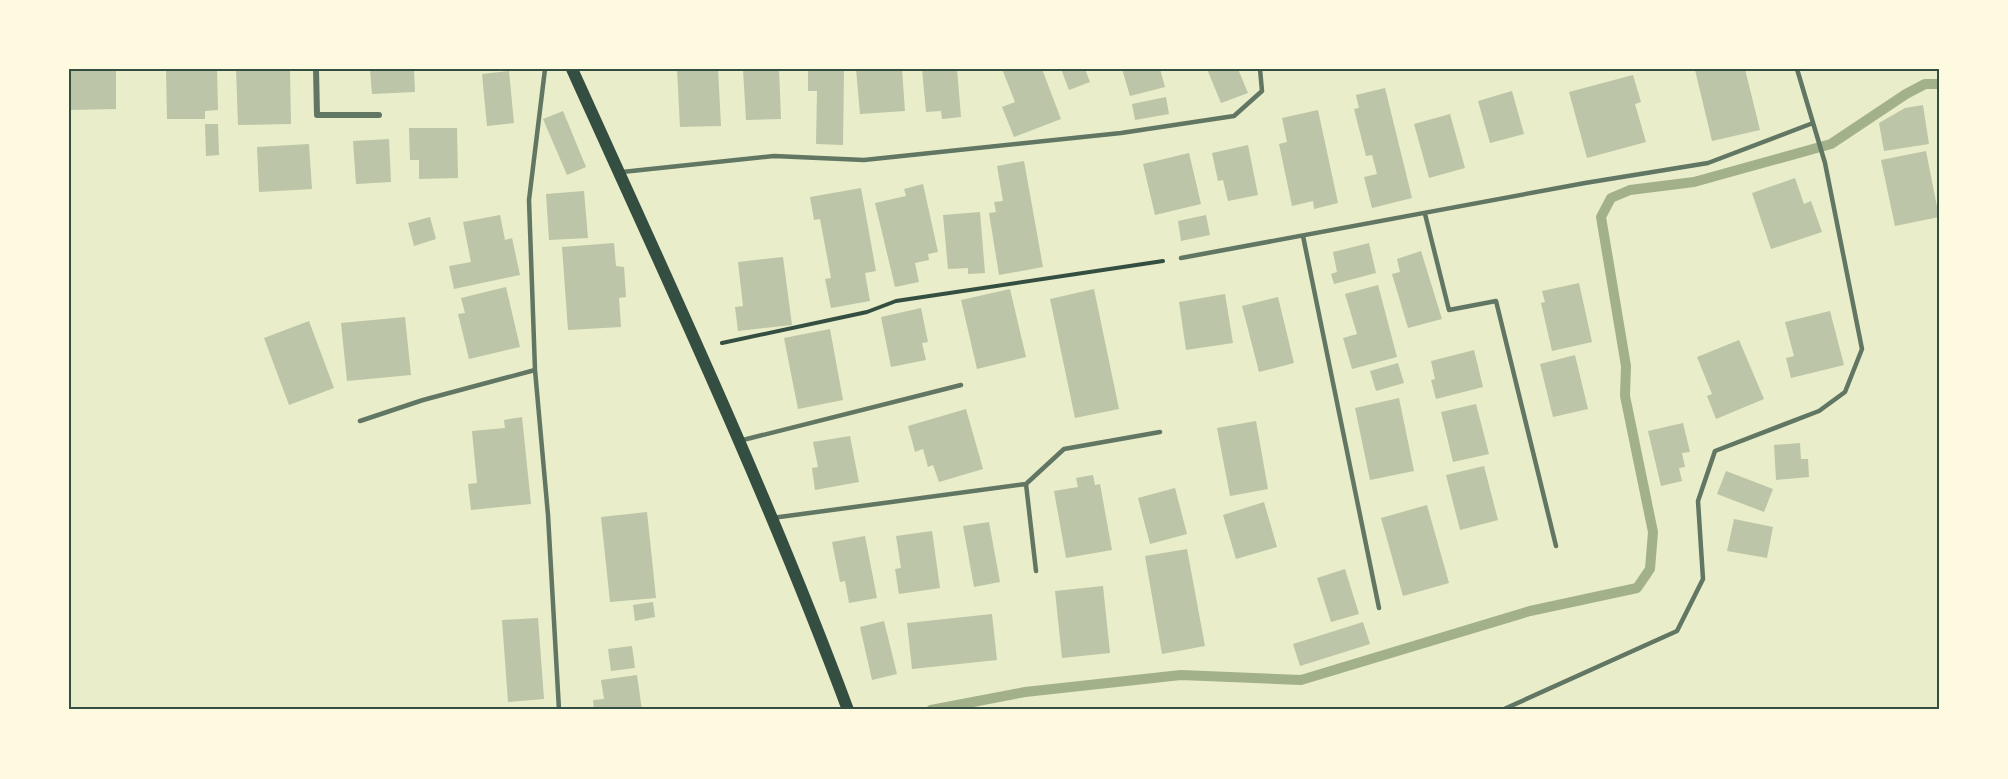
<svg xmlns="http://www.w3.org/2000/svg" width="2008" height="779" font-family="'Sofia Sans Condensed',sans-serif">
<rect width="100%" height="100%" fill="#e9edc9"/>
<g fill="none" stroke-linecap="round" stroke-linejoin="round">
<path stroke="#a3b18a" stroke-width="10" d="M931 710 1025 692 1181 675 1301 680 1530 611 1637 588 1650 569 1653 532 1625 396 1626 366 1601 217 1611 198 1630 190 1694 182 1831 144 1906 94 1925 84H1939"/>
</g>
<path fill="#bcc5a7" d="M69 69H116V109L69 110Z
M166 69H217L218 110 205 111V119H167Z
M236 69H290L291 124 238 125Z
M370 69H414L415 92 372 94Z
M677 69H718L721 126 680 127Z
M743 69H779L781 119 746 120Z
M808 69H844L843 145 816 144 817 91H808Z
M856 69H902L905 111 860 114Z
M922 69H957L961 117 942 119 941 111 926 112Z
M1002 69H1042L1061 119 1014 137 1002 107 1015 102Z
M1061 69H1085L1090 82 1069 90Z
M1122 69H1160L1165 87 1130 96Z
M1207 69H1238L1248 93 1221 103Z
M1698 69H1745L1760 130 1712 141 1695 70Z
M509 71 514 123 487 126 482 74Z
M1633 75 1641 102 1635 104 1646 142 1587 158 1569 92Z
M1385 88 1412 198 1372 208 1364 177 1377 174 1372 155 1366 156 1354 109 1359 108 1356 95Z
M1512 91 1524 134 1490 143 1478 101Z
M1166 97 1169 114 1135 120 1132 104Z
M1923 105 1929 144 1884 151 1879 123 1905 108Z
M1318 110 1338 203 1314 209 1313 201 1292 206 1279 144 1287 142 1282 118Z
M563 111 586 167 567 175 543 119Z
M1450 114 1465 168 1429 178 1414 124Z
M205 124H218L219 155 206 156Z
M409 128H457L458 178 419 179V160H410Z
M389 139 391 182 356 184 353 141Z
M309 144 312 189 259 192 257 147Z
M1248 145 1258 195 1228 201 1223 180 1218 181 1212 153Z
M1926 151 1939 217 1895 226 1881 160Z
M1189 153 1201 204 1155 215 1143 164Z
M1024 161 1043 267 999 275 989 213 996 212 994 202 1003 201 997 166Z
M1795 178 1804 204 1811 201 1822 232 1771 249 1752 193Z
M923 184 938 252 928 254 929 260 915 263 919 282 895 287 875 203 906 196 904 189Z
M861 188 876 271 865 273 870 301 831 308 825 279 831 278 820 219 814 220 810 197Z
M584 191 588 238 549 240 546 194Z
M980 212 985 273 968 274V268L948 269 943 215Z
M500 215 505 240 512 238 520 275 454 289 449 266 471 262 463 222Z
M1206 215 1210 235 1181 241 1178 221Z
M430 217 436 239 414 246 408 223Z
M614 243 616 266 624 267 626 297 619 298 621 327 568 330 562 247Z
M1369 243 1376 273 1334 284 1331 274 1337 272 1333 252Z
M1421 251 1442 319 1408 328 1392 274 1400 272 1397 259Z
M783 257 792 325 738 331 735 307 743 306 738 262Z
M1579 283 1592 342 1552 351 1541 303 1545 302 1542 291Z
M1378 285 1397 357 1352 369 1343 338 1357 334 1345 294Z
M506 287 520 347 469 359 458 314 465 313 461 298Z
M1010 289 1026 357 977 369 961 300Z
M1094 289 1119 409 1075 418 1050 299Z
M1225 294 1233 343 1186 350 1179 302Z
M1278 297 1294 363 1259 372 1242 306Z
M921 308 928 342 922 343 926 360 891 367 881 317Z
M1830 311 1844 365 1791 378 1786 358 1794 356 1785 322Z
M405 317 411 375 347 381 341 323Z
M309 321 334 388 289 405 264 338Z
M830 329 843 400 798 409 784 338Z
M1739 340 1764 399 1716 419 1707 396 1712 394 1697 357Z
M1474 350 1483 387 1436 399 1431 380 1435 379 1431 361Z
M1575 355 1588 409 1553 417 1540 364Z
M1398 363 1404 383 1376 391 1370 371Z
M1399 398 1414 471 1370 480 1355 408Z
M1476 404 1489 454 1453 462 1441 412Z
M966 409 983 469 939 482 933 465 928 467 923 449 915 452 908 426Z
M522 417 531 504 471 510 468 484 477 483 472 431 505 428 504 420Z
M1256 421 1268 489 1230 496 1217 428Z
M1683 423 1690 452 1682 453 1685 467 1679 468 1682 481 1661 486 1648 431Z
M850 436 859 482 815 490 812 468 818 467 813 442Z
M1800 443 1801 459H1808L1809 477 1776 480 1774 445Z
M1484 466 1498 520 1460 530 1446 475Z
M1726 471 1773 489 1764 512 1717 494Z
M1093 475 1095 485 1100 484 1112 550 1066 558 1054 491 1078 487 1076 478Z
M1175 488 1187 534 1150 544 1138 498Z
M1264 502 1277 547 1236 559 1223 515Z
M1427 505 1449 583 1403 596 1381 518Z
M647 512 656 598 610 602 601 517Z
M1734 519 1773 527 1767 558 1727 551Z
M989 522 1000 582 974 587 963 526Z
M932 531 940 588 899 594 895 569 901 568 896 536Z
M865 536 877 598 849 603 845 581 840 582 832 542Z
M1187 549 1205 646 1162 654 1145 556Z
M1345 569 1359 614 1331 622 1317 578Z
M1103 586 1110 653 1062 658 1055 591Z
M653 602 655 617 635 621 633 605Z
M992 614 997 660 912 669 907 623Z
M538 618 544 699 508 702 502 620Z
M884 621 897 674 872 680 860 627Z
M1363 622 1370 644 1300 666 1293 644Z
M632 646 635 668 611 671 608 649Z
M637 675 642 710H594L593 700 604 699 601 680Z"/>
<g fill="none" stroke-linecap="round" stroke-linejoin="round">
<path stroke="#344e41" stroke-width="4" d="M722 343 867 312 896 301 1163 261"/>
<path stroke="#617663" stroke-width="4.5" d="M545 69 529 200 535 370 548 515 559 710
M622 172 774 156 864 160 1121 133 1234 116 1262 91 1260 69
M1425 214 1449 310 1496 301 1556 546
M1303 236 1379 608
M1181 258 1585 183 1708 163 1813 123
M360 421 423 400 535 370
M739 441 961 385
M1026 484 1036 571
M772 518 1026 484 1064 449 1160 432
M1502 710 1677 631 1703 579 1698 501 1715 451 1819 411 1845 392 1862 349 1825 163 1797 69"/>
<path stroke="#617663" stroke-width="6" d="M316 69 317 115H379"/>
<path stroke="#344e41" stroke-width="12" d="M572 69C668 281 767 492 848 710"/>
</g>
<rect width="2008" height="779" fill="none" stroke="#fefae0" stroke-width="141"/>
<rect x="70" y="70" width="1868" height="638" fill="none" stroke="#344e41" stroke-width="2"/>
</svg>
